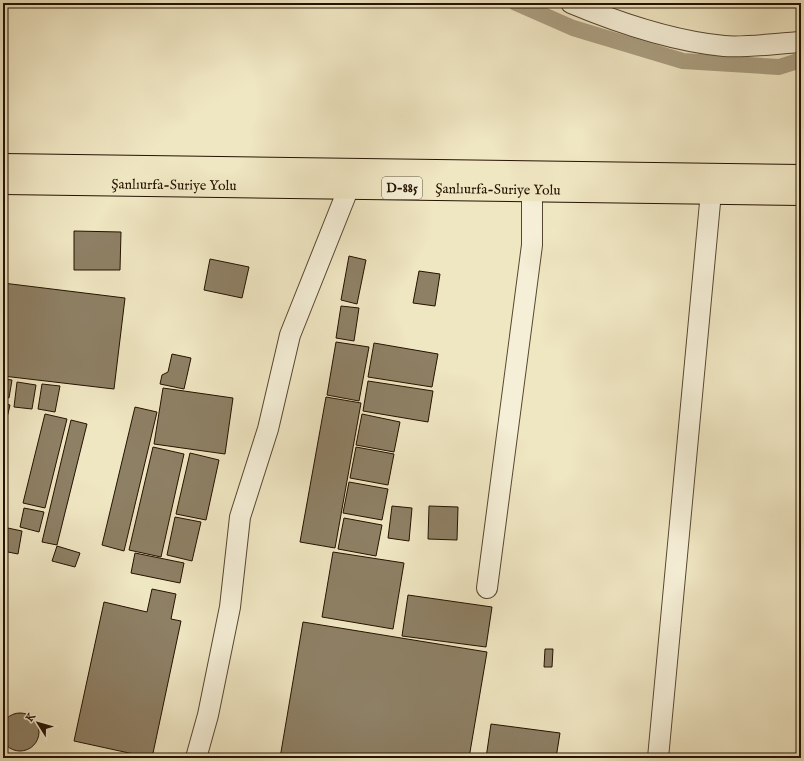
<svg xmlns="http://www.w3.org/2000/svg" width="804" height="761" font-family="'IM FELL English',serif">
<rect width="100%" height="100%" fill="#efe6c2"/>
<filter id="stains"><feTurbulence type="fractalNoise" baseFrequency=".005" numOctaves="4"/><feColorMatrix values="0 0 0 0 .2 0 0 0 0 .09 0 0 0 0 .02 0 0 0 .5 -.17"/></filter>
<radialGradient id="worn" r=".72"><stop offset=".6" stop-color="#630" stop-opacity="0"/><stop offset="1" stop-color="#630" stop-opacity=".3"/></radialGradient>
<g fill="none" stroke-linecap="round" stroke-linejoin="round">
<path stroke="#aa9e80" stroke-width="16" d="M516 3 573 28 683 61 779 67 801 60"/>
</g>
<path fill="#8e8065" stroke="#251200" d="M74 231 121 232 120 270H74Z
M349 256 366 260 357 304 341 300Z
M210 259 249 267 242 298 204 290Z
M419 271 440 274 435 306 413 303Z
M3 283 125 298 114 389 3 376Z
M341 306 359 308 354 341 336 338Z
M336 342 369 347 359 401 327 395Z
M374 343 438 354 432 387 368 377Z
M172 354 191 358 184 389 160 384 162 375 168 372Z
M3 379 12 380 9 398 3 397Z
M368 381 433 391 428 422 363 411Z
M17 382 36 385 32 409 14 407Z
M42 384 60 386 55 412 38 409Z
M163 388 233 398 225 454 154 444Z
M326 397 361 403 335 548 300 542Z
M3 403 10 405 3 435Z
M135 407 157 412 124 551 102 545Z
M45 414 67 419 45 508 23 503Z
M362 414 400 422 394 452 356 445Z
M71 420 87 424 57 545 42 542Z
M153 447 184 454 161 557 129 550Z
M356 447 394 454 388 485 350 478Z
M190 453 219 460 206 520 176 514Z
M349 482 388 489 382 520 343 513Z
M392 506 412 508 409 541 388 538Z
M429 506 458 507 457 540 428 539Z
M24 508 44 512 39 532 20 527Z
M175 517 201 522 192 561 167 555Z
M344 518 382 525 376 556 338 549Z
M3 527 22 531 18 554 3 551Z
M57 546 80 553 75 567 52 561Z
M333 552 404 563 393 629 322 617Z
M135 553 184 563 180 583 131 573Z
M152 589 176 594 171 619 181 621 152 758 74 741 104 602 147 612Z
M408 595 492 607 486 647 402 636Z
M303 622 487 652 469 758H280Z
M545 649H553L552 667H544Z
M1 732a19 19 0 1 1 38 0a19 19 0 1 1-38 0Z
M491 724 560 733 556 758H486Z
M9 755H15L25 758H3Z"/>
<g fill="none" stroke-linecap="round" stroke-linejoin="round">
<defs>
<path id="minor" d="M571 3C619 23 672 41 724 46 746 48 779 43 801 42
M487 588 532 245V189
M196 758 208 715 230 607 240 517 268 429 290 335 349 187
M658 758 711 192"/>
<g id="highway">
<path d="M3 165 801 176"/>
<path id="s1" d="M3 183 801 194"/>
</g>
</defs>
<use href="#minor" stroke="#584730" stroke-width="22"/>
<use href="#highway" stroke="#251200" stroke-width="24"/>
<use href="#minor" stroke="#f5efd7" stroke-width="20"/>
<use href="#highway" stroke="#efe6c2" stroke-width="22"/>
</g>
<g text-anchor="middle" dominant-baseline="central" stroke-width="3.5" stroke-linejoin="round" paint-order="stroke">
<rect fill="#f5efd7" stroke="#635440" stroke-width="1" x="382" y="177" width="40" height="22" rx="3"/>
<g font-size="13" font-weight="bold" fill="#251200">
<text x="402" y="188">D-885</text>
</g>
<g font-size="14" fill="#251200" stroke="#f5efd7">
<text stroke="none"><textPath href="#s1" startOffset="171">Şanlıurfa-Suriye Yolu</textPath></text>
<text stroke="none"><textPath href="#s1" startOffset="495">Şanlıurfa-Suriye Yolu</textPath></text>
</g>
</g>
<rect width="804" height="761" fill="none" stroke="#efe6c2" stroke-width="16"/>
<rect x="4" y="4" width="796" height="753" fill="none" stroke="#251200" stroke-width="2"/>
<rect x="8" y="8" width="788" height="745" fill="none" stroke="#251200"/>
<g transform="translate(38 723) rotate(307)" stroke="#f5efd7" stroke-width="3" paint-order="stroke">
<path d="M0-3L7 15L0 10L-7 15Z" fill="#251200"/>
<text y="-6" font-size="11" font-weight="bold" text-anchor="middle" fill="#251200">K</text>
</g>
<rect width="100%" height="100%" filter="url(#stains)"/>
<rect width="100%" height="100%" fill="url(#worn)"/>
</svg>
